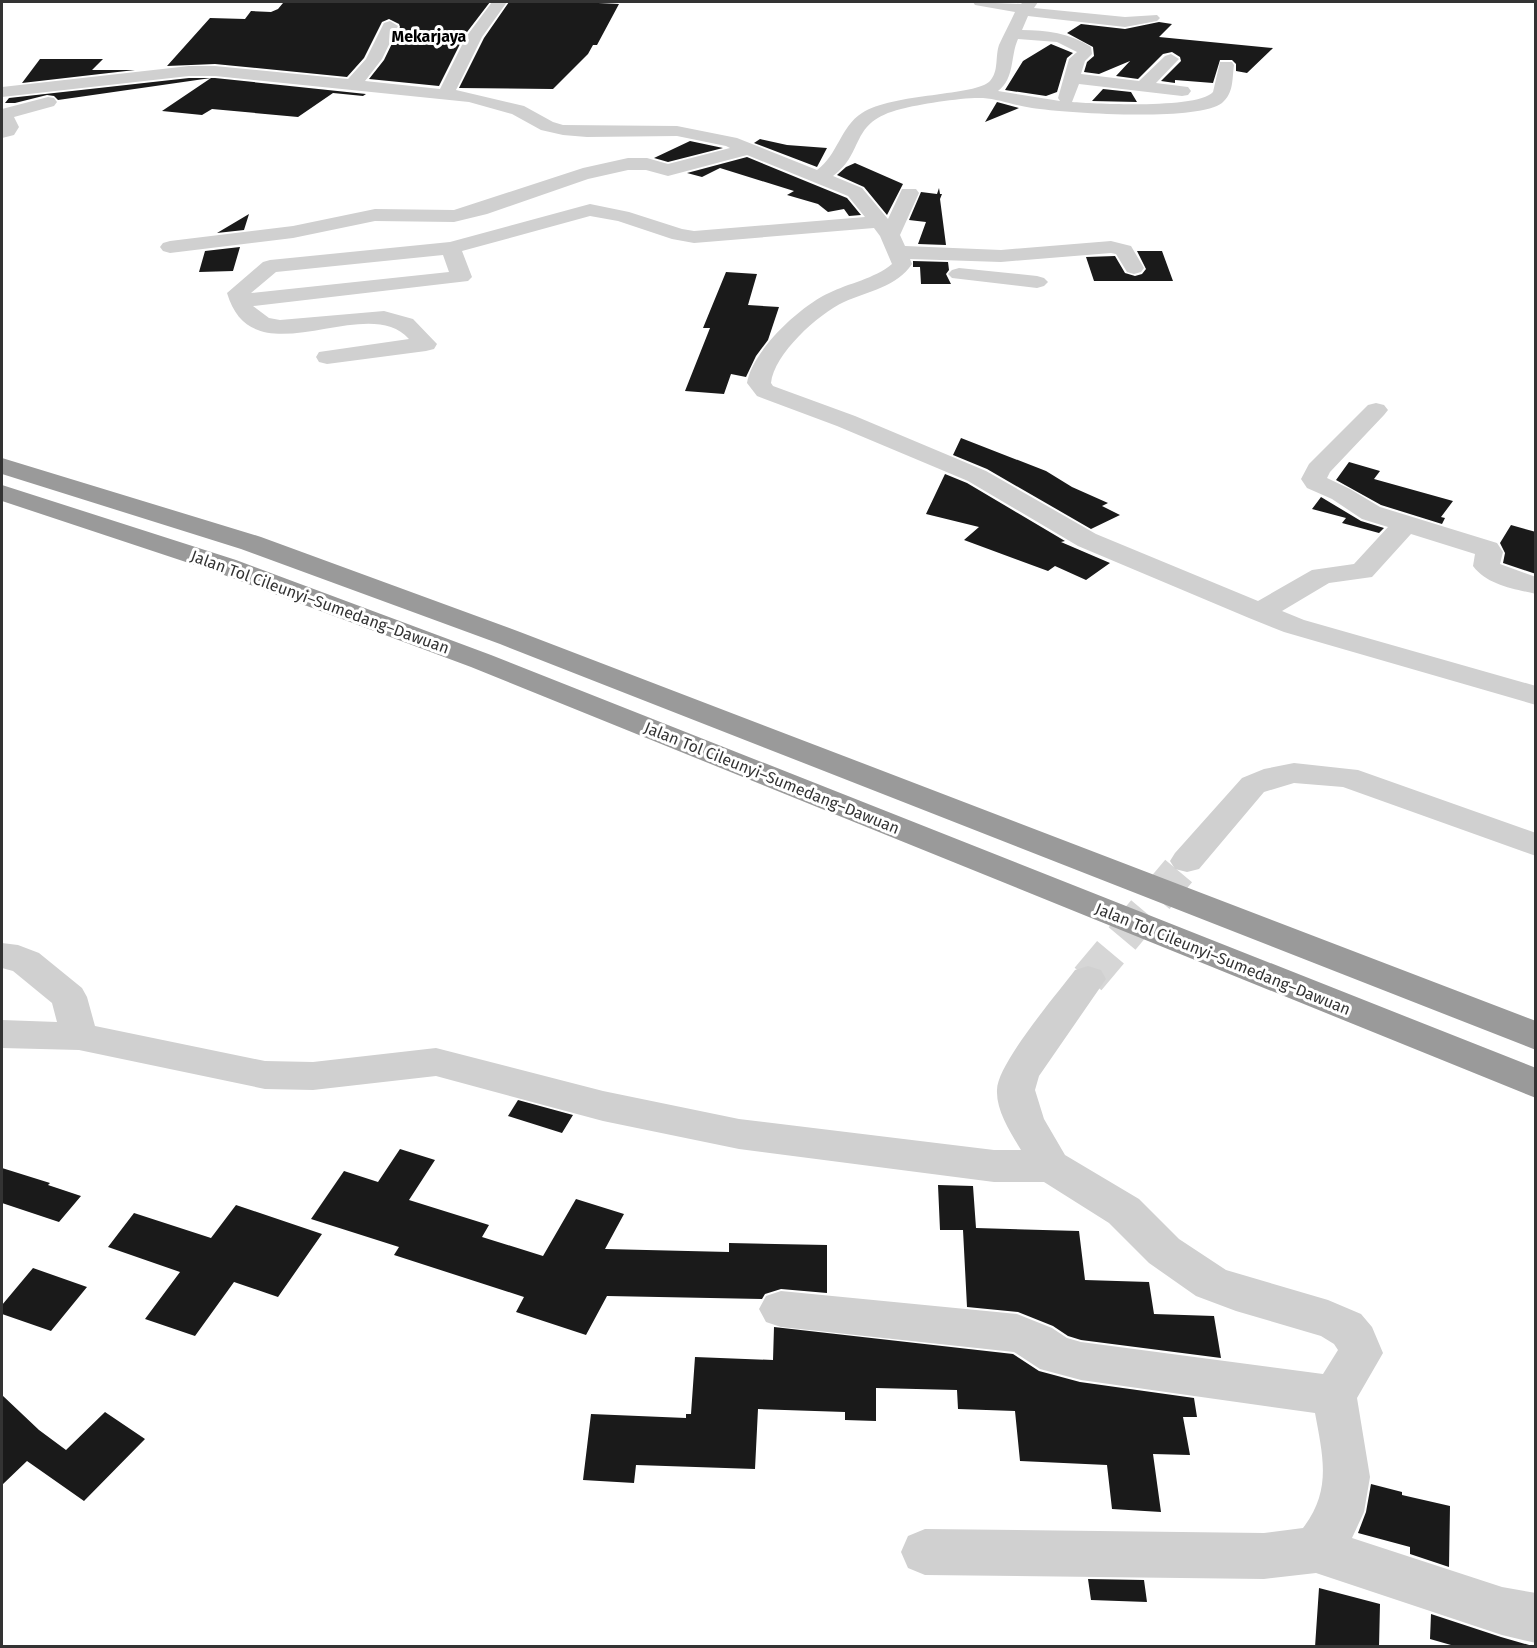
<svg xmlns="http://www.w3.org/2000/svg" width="1537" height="1648" font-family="'Fira Sans',sans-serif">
<rect width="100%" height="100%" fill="#fff"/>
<path fill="#1a1a1a" d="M362 2H490L464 36 439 86 369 79 384 60 400 27 399 24 389 19 382 22 364 58 347 77 215 64 167 66 210 18 245 19 251 11 271 12 278 9 283 3Z
M509 2H577L619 4 597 45H593L588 54 553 89 459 88 484 38Z
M1159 22 1172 24 1159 37 1273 48 1247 73 1236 71V64L1232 60H1220L1213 83 1175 80V83L1161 81 1181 61 1180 57 1172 52 1163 54 1138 79 1116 76 1130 61 1099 74 1084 72 1087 62 1094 56 1093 47 1067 33 1081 24 1125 29Z
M1051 44 1073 53 1067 58 1057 92 1046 96 1005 90 1023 61Z
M40 59H103L92 70H135L22 83Z
M189 78H215L366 94 363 96 333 93 298 117 212 109 202 115 162 111 211 78 58 100 54 96 47 95 15 103H5L9 98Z
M1103 89 1131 92 1137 102 1092 101Z
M997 102 1019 108 985 122Z
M760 139 787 145 827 148 817 167 754 143Z
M690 141 723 148 668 162 654 158Z
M747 157 847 198 861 215 849 216 844 209 828 212 818 204 787 195 794 191 720 168 702 177 687 173Z
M855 163 903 184 887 215 864 187 837 175 846 167Z
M939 188 940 194H942L940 199 946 245 918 244 926 222 909 220 921 192 937 194Z
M249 214 244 230 217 233Z
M240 247 233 271 199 272 205 251Z
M1137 251H1162L1173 281H1094L1086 257 1115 256 1125 273 1135 276 1142 274 1146 269Z
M913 261 948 262 949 270 946 274 951 284H921L920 267H913Z
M726 272 757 274 748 305 779 307 768 340 756 356 746 377 731 374 724 394 685 391 710 328H703Z
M961 438 1046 471 1072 487 1108 503 1102 506 1120 515 1091 529 987 469 953 455Z
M1349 462 1380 471 1374 479 1453 501 1441 517 1445 518 1442 524 1381 505 1336 480Z
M945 474 967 483 1065 541 1061 542 1110 563 1086 580 1055 566 1048 571 964 540 979 527 926 514Z
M1321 497 1361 521 1384 528 1379 533 1342 523 1346 518 1312 509Z
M1511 525 1536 532V574L1503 563 1505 553 1500 543Z
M518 1100 573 1115 562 1133 508 1116Z
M400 1149 435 1160 409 1200 489 1225 482 1237 543 1256 576 1199 624 1214 605 1249 729 1252V1243L827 1245V1293L781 1289 765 1294 762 1299 607 1296 586 1335 516 1312 524 1297 394 1255 399 1247 311 1219 344 1171 378 1182Z
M2 1168 50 1183 48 1185 81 1196 59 1222 2 1203Z
M938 1185 973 1186 976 1228 1079 1231 1085 1280 1149 1282 1154 1314 1214 1316 1221 1358 1081 1340 1068 1336 1053 1326 1018 1312 967 1307 963 1230H940Z
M236 1205 322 1234 278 1297 234 1282 195 1336 145 1319 180 1272 108 1247 134 1213 211 1238Z
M33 1268 87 1287 51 1331 2 1314V1305Z
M774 1327 1013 1354 1039 1371 1080 1382 1194 1398 1197 1417H1183L1190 1455 1153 1454 1161 1512 1112 1509 1107 1465 1020 1461 1015 1411 958 1409 957 1390 876 1388V1421L845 1420V1412L758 1409 755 1469 636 1465 634 1483 583 1480 591 1414 686 1418V1414H691L695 1357 773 1360Z
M2 1395 39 1430 66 1450 105 1412 145 1439 84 1501 27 1461 2 1485Z
M1371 1484 1402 1492V1495L1450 1506 1449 1567 1410 1554V1547L1358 1533 1366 1512Z
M1088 1579 1144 1580 1147 1602 1091 1600Z
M1319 1588 1380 1604 1379 1647H1315Z
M1431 1614 1501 1637 1536 1647H1458L1430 1639Z"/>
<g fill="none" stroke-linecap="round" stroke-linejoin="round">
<path stroke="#d6d6d6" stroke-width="35" stroke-dasharray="35 18" stroke-linecap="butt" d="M1088 979 1187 861"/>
<path fill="#d0d0d0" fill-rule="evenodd" d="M492 2H507L482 37 456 90 524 106 553 122 563 125 677 126 737 138 817 170C838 155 840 127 862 113 892 93 977 96 990 81 999 71 995 57 999 45 1004 34 1010 23 1015 12L975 5 973 2 1021 4 1023 2H1038L1034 8 1125 17 1157 15 1160 18 1157 21 1125 27 1028 16 1022 30C1046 30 1070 33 1091 47L1092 54 1085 61 1081 74 1139 81 1165 56 1171 54 1179 59 1156 83 1188 87 1191 91 1188 95 1182 96 1079 84 1072 102C1098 104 1198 109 1213 92L1220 62H1232L1234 65C1232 79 1234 93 1222 103 1198 122 1065 113 1032 108 1016 106 999 99 983 98 964 97 919 104 901 109 848 122 866 152 833 176L862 188 888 219 902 189H916L919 193 900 235 905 246 1001 250 1111 241 1131 246 1144 268 1141 272 1134 274 1127 272 1116 254 1111 253 1001 262 910 259 912 264C897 287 868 291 844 302 818 314 774 354 771 383L773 386 855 416 986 471 1096 534 1258 601 1312 570 1354 564 1388 527 1362 519 1332 499 1307 488 1301 479 1309 464 1368 405 1376 403 1384 405 1388 410 1384 415 1330 472 1327 478 1350 489 1380 507 1497 543 1503 552 1500 564 1536 577V594C1514 589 1487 585 1473 566L1475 554 1411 534 1372 577 1329 583 1282 611 1304 620 1536 686V705L1284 632 1249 618 1078 546 968 481 837 426 757 396 747 383C752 351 800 306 829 293 849 283 874 279 892 264L880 236 874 228 694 243 672 239 618 221 590 216 462 251 472 277 468 281 253 306 269 318 280 320 384 311 413 319 437 344 434 349 426 351 327 364 319 362 316 357 319 352 409 339C366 290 253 382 227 293L263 262 270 260 450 242 590 204 629 212 682 229 694 231 865 217 848 196 747 155 668 176 646 170H628L588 179 487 214 454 222 375 221 293 238 170 253 163 251 160 247 163 243 170 241 293 226 375 209 454 210 583 168 628 158H647L668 164 730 148 726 146 677 136 587 137 563 135 541 130 512 114 469 102 215 76H189L2 97V87L189 66H215L348 79 366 59 384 23 390 21 398 26 382 59 365 81 440 89 466 37ZM1018 39 1057 42 1077 52 1069 59 1058 98 1060 101 998 91C1015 78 1010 57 1018 39ZM443 255 449 272 251 293 276 272Z
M48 97 54 98 57 102 54 106 14 117 19 127 14 135 2 138V109Z
M959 268 1037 276 1044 278 1048 282 1044 286 1037 288 952 278 948 274 952 270Z
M1294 763 1358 770 1536 833V856L1343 787 1294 783 1264 792 1199 869 1187 872 1175 869 1170 861 1175 853 1242 778 1264 769Z
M2 943 18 945 39 953 82 988 87 997 95 1026 265 1061 313 1062 436 1048 603 1091 739 1119 994 1150H1021C1011 1133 996 1111 997 1090 997 1064 1057 994 1075 970L1088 966 1101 970 1106 979 1039 1076 1035 1090 1044 1119 1065 1155 1139 1199 1179 1239 1226 1270 1328 1300 1361 1314 1372 1327 1383 1353 1357 1398 1370 1477 1364 1512 1352 1538 1502 1587 1536 1593V1643L1502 1635 1316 1573 1264 1579 925 1575 908 1568 901 1552 908 1536 925 1529 1264 1533 1303 1528C1332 1490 1323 1457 1315 1413L1081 1380 1040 1369 1014 1352 781 1327 766 1322 759 1309 766 1296 781 1291 1017 1314 1052 1328 1067 1338 1081 1342 1323 1374 1338 1350 1334 1344 1321 1336 1236 1311 1196 1296 1149 1263 1109 1223 1044 1182H994L739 1149 603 1121 436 1076 313 1090 265 1089 79 1050 2 1048V1020L57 1022 52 1003 13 971 2 968Z"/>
<path fill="#9a9a9a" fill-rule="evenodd" d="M2 458 261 537 520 632 1536 1021V1050L500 644 241 549 2 474Z
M2 485 236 560 491 655 1536 1068V1098L471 667 216 572 2 501Z"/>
</g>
<g text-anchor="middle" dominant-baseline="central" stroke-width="6" stroke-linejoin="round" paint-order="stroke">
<g font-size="16" font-weight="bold" fill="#000" stroke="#fff">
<text x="429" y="36">Mekarjaya</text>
</g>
<g font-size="16" fill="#333" stroke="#fff">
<text transform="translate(320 602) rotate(20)">Jalan Tol Cileunyi–Sumedang–Dawuan</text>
<text transform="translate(772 778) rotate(22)">Jalan Tol Cileunyi–Sumedang–Dawuan</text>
<text transform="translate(1223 959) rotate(22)">Jalan Tol Cileunyi–Sumedang–Dawuan</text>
</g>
</g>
<rect width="1537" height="1648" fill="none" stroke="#333333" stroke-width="6"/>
</svg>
